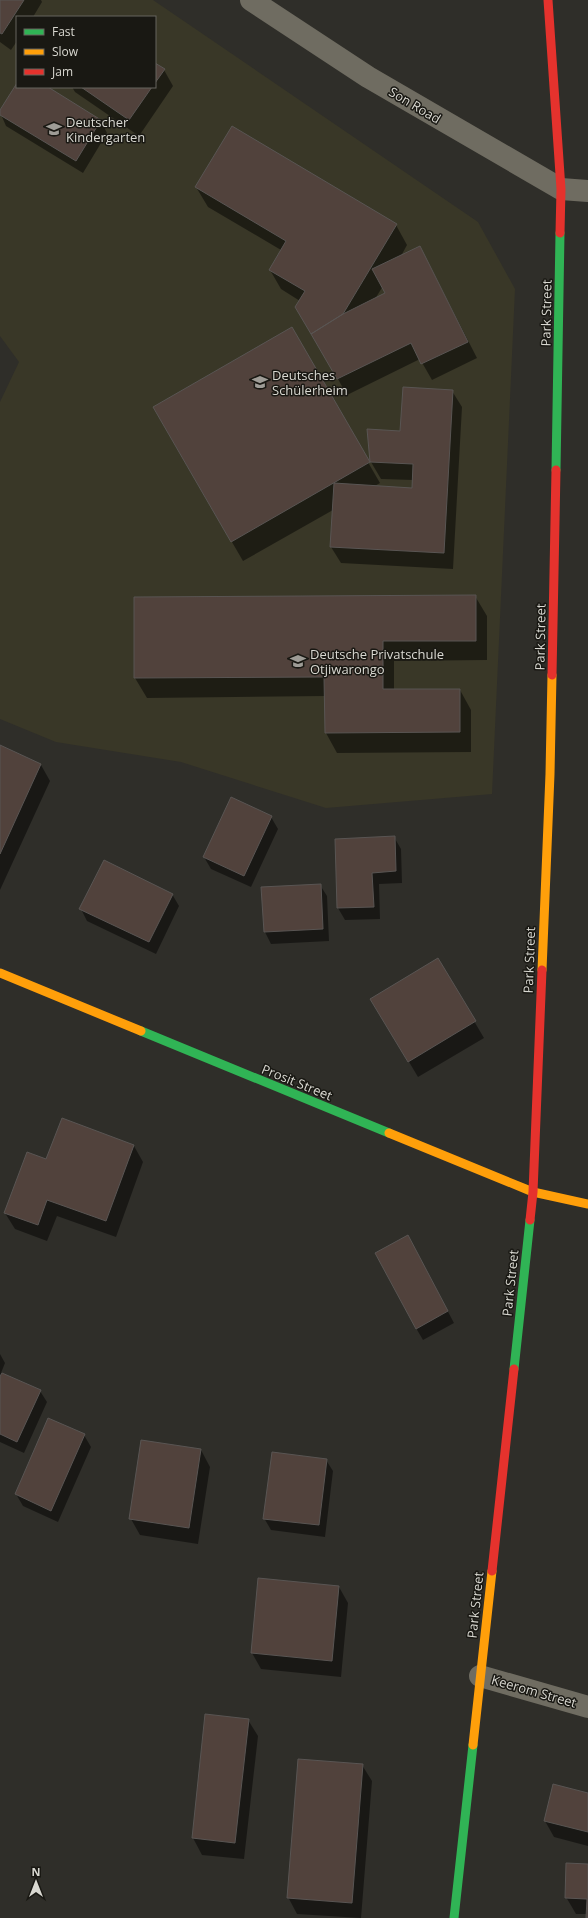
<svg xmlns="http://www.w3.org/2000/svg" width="588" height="1918" font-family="'Open Sans',sans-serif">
<rect width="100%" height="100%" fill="#2f2e29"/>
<path fill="#393727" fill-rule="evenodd" d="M0 0H153L478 222 515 289 492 794 326 808 181 762 56 742 0 719V402L19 362 0 336ZM17 17H155V87H17Z"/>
<path fill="#0007" fill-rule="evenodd" d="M0 0H41L42 2 33 17H17V41L11 50 0 42Z
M155 64 164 70 173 86 139 136 75 92 72 87H155Z
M17 85V87H46L101 121 107 133 83 173 6 126 0 112Z
M196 187 396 225 407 245 401 256 420 247 477 358 432 380 420 359 347 395 322 351 300 301 281 289 270 270 281 250 208 207ZM383 286 386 294 375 299Z
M291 329 380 483 373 487 413 489V480L381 479 371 462 368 430 401 432 452 391 462 407 453 569 341 563 331 547 333 510 243 561 154 408Z
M475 596 487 616V660L394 661V690H460L471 710V752L337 753 326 733V696L147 698 135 678Z
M0 746 41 765 50 781 0 890Z
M271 817 278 829 251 887 211 869 204 857Z
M394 837 401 849 402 883 379 884 380 919 345 920 338 908 336 840Z
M320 885 327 896 329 941 271 944 265 932 262 888Z
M172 894 179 906 156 954 87 921 81 909Z
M438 960 484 1038 418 1077 381 1015Z
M62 1120 134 1146 143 1162 116 1237 57 1216 47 1241 15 1229 5 1213 47 1161Z
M414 1248 454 1323 423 1340 416 1328Z
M0 1354 5 1363 1 1373 40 1391 47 1402 24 1453 0 1442Z
M84 1435 91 1447 58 1522 23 1506 16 1494Z
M201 1450 210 1467 198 1544 140 1535 131 1519Z
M326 1460 333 1471 325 1537 271 1530 264 1518Z
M339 1587 348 1603 341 1677 261 1669 252 1653Z
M206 1715 248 1720 258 1736 244 1859 202 1855 193 1838Z
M362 1765 372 1781 361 1918 297 1914 288 1897Z
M588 1794V1846L554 1837 545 1821Z
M588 1865V1918H587V1914H576L566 1897Z"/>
<path fill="#51423c" stroke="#595553" d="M0 0H24L2 34 0 33Z
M155 63 165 69 155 83Z
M17 83V87H48L101 120 76 161 0 115V110Z
M81 87H152L129 120Z
M232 126 397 224 343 314 311 334 295 307 305 291 269 270 286 241 195 187Z
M420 246 468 342 421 364 411 343 337 379 311 334 343 314 385 293 372 269Z
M292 327 370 462 231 542 153 407Z
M403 387 453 390 444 553 330 547 334 483 412 488 413 464 370 462 367 429 400 431Z
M476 595V641H383V689H460V732L325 733 324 677 134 678V597Z
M0 745 41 764 0 854Z
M231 797 272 816 244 876 203 857Z
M395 836 396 871 372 873 374 907 337 908 335 839Z
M104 860 173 894 149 942 79 909Z
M321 884 323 929 264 932 261 887Z
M438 958 476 1021 408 1062 370 999Z
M62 1118 134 1145 106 1221 47 1200 38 1225 4 1213 27 1152 46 1159Z
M408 1235 448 1311 416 1329 375 1253Z
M2 1373 41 1390 17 1442 0 1434V1376Z
M48 1418 85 1434 51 1511 15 1494Z
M141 1440 201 1449 189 1528 129 1519Z
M272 1452 327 1459 319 1525 263 1519Z
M258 1578 339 1586 332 1661 251 1653Z
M205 1714 249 1719 235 1843 192 1838Z
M298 1759 363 1764 352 1903 287 1898Z
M553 1784 588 1793V1832L544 1821Z
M566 1863 588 1864V1918H586L587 1899 565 1898Z"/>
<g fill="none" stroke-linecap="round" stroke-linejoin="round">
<path stroke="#6f6c61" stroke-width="22" d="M251 0 368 77 561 189 588 191
M480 1676 588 1707"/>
<path stroke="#30b455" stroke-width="9" d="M556 470 560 233
M141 1031 389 1133
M514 1369 530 1220
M454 1918 473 1745"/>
<path stroke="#ff9f0a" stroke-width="9" d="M542 970 550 774 552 675
M0 973 141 1031
M389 1133 533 1192 588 1204
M473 1745 492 1571"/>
<path stroke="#e5322d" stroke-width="9" d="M548 0 561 189 560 233
M552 675 556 470
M530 1220 533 1192 542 970
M492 1571 514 1369"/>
</g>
<defs>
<symbol id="school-bare" viewBox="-9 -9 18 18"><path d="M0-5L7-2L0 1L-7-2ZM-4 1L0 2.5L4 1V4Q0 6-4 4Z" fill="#9e9c96" stroke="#191813" stroke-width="2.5" paint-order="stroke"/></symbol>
</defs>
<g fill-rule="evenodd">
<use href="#school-bare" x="43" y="118" width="22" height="22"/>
<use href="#school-bare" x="249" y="371" width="22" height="22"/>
<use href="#school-bare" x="287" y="650" width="22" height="22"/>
</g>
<g text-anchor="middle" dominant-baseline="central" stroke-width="3" stroke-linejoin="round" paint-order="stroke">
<g font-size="13" fill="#d9d8d1" stroke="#191813">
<text transform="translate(415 105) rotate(31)">Son Road</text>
<text transform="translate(546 313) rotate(-89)">Park Street</text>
<text transform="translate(540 637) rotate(-89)">Park Street</text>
<text transform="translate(529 960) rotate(-88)">Park Street</text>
<text transform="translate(297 1082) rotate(22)">Prosit Street</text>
<text transform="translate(510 1283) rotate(-84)">Park Street</text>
<text transform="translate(475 1605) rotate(-84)">Park Street</text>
<text transform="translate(534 1691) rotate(16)">Keerom Street</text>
</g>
<g font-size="13" fill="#d9d8d1" stroke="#191813" text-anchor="start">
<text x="66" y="122">Deutscher<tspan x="66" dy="15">Kindergarten</tspan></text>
<text x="272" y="375">Deutsches<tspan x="272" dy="15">Schülerheim</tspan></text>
<text x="310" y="654">Deutsche Privatschule<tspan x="310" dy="15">Otjiwarongo</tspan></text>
</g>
</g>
<rect x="16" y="16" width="140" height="72" fill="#191813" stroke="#66655f"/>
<rect x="24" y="29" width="20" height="6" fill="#30b455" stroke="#66655f"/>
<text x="52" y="36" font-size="12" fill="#d9d8d1">Fast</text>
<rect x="24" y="49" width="20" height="6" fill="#ff9f0a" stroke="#66655f"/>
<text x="52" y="56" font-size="12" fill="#d9d8d1">Slow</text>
<rect x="24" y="69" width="20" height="6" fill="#e5322d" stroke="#66655f"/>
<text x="52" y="76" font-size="12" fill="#d9d8d1">Jam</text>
<g transform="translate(36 1882)" stroke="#191813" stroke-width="3" paint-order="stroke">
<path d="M0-3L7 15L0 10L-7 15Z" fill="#d9d8d1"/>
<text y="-6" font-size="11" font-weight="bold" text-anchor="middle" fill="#d9d8d1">N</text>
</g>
</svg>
